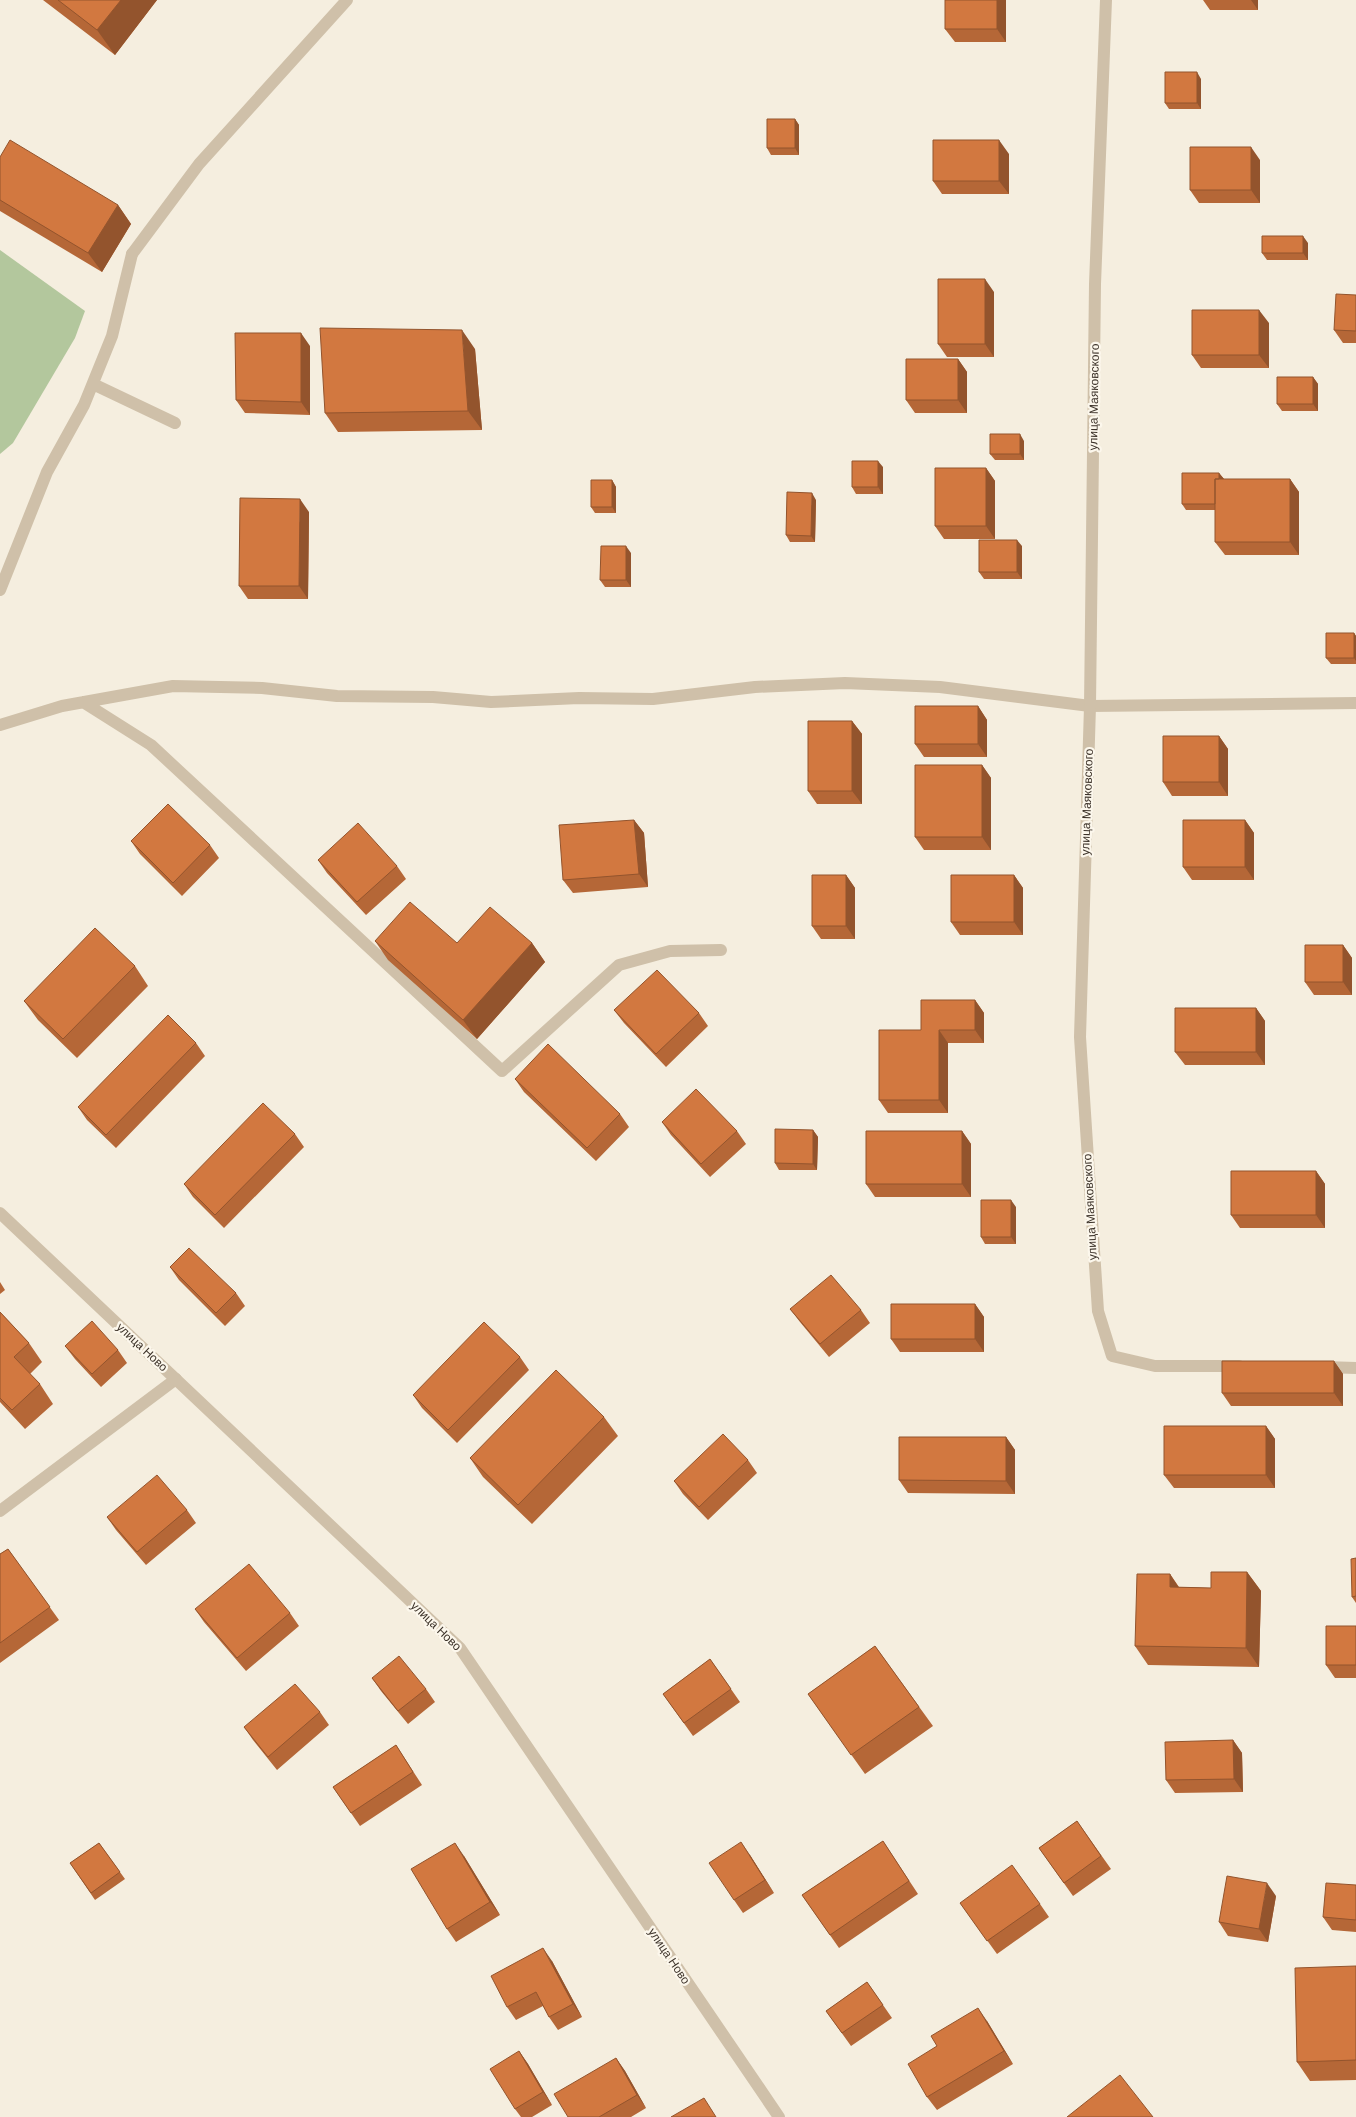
<svg xmlns="http://www.w3.org/2000/svg" width="1356" height="2117" font-family="Helvetica,sans-serif">
<rect width="100%" height="100%" fill="#f5eedf"/>
<path fill="#b3c79d" d="M0 250 85 311 75 338 13 443 0 454Z"/>
<g fill="none" stroke-linecap="round" stroke-linejoin="round">
<path stroke="#cfc0a9" stroke-width="12" d="M93 384 175 423
M0 590 47 472 84 405 112 336 132 254
M83 702 151 745 502 1071 619 965 670 951 721 950
M0 725 62 706 173 686 262 688 337 696 433 697 491 702 579 698 653 699 755 687 845 683 940 687 1090 706 1356 703
M0 1511 176 1379"/>
<path stroke="#cfc0a9" stroke-width="12" d="M1106 0 1095 284 1090 706 1080 1037 1098 1311 1112 1356 1155 1366H1239
M132 254 199 164 347 0
M0 1213 460 1648 779 2117
M1324 1367 1356 1368"/>
</g>
<path fill="#b56737" d="M43 0H157L115 55Z
M1006 0V42H955L945 29Z
M1203 0H1258V10H1210Z
M1201 79V109H1169L1165 103Z
M795 119 799 125V155H771L767 148Z
M1009 154V194H942L933 181Z
M0 157 118 205 131 224 102 272 0 211Z
M1260 160V203H1199L1190 190Z
M1308 243V260H1267L1262 253Z
M994 292V357H947L938 344Z
M1356 295V343H1343L1334 330Z
M1269 323V368H1201L1192 355Z
M310 346V415L245 413 236 400Z
M475 349 482 430 338 432 325 413Z
M958 359 967 372V413H915L906 400Z
M1313 377 1318 384V411H1282L1277 404Z
M1024 441V460H995L990 454Z
M883 467V494H856L852 487Z
M986 468 995 481V539H944L935 526Z
M1219 473 1224 479H1290L1299 492V555H1225L1215 542V510H1186L1182 504Z
M612 480 616 487V513H595L591 507Z
M816 500 815 542H790L786 535Z
M309 512 308 599H248L239 586Z
M1022 546V579H984L979 572Z
M631 553V587H605L600 580Z
M1354 633 1356 636V664H1331L1326 658Z
M978 706 987 720V757H924L915 744Z
M852 721 862 734V804H817L808 791Z
M1219 736 1228 749V796H1172L1163 782Z
M982 765 991 778V850H924L915 837Z
M634 820 644 833 648 887 573 893 563 880Z
M1245 820 1254 833V880H1192L1183 867Z
M131 841 210 845 219 858 182 896 140 854Z
M318 860 397 866 406 879 366 915 327 873Z
M846 875 855 888V939H821L812 926Z
M1014 875 1023 888V935H960L951 922Z
M375 941 457 943H532L545 962 477 1039 388 960Z
M1343 945 1352 958V995H1314L1305 982Z
M135 966 148 986 77 1058 38 1020 24 1001Z
M975 1000 984 1013V1043H948V1113H888L879 1100 921 1030Z
M1256 1008 1265 1021V1065H1185L1175 1052Z
M614 1010 699 1013 708 1026 666 1067 624 1023Z
M196 1043 205 1056 116 1148 87 1120 78 1107Z
M515 1079 620 1114 629 1127 596 1161 524 1092Z
M662 1122 737 1131 746 1144 710 1177 671 1135Z
M813 1130 818 1137 817 1170H779L775 1163Z
M962 1131 971 1144V1197H875L866 1184Z
M295 1134 304 1147 224 1228 193 1197 184 1184Z
M1316 1171 1325 1184V1228H1240L1231 1215Z
M1016 1207V1244H985L981 1237Z
M170 1267 236 1293 245 1306 225 1326 179 1280Z
M0 1282 5 1290 0 1294Z
M975 1304 984 1317V1352H900L891 1339Z
M790 1309 861 1310 870 1323 829 1357 800 1322Z
M0 1312 29 1343 42 1362 30 1374 40 1384 53 1404 25 1429 0 1402Z
M65 1346 118 1350 127 1363 101 1387 75 1359Z
M520 1357 529 1370 457 1443 422 1408 413 1395Z
M1334 1361 1343 1374V1406H1231L1222 1393Z
M604 1417 618 1436 532 1524 483 1477 470 1458Z
M1266 1426 1275 1439V1488H1174L1164 1475Z
M1006 1437 1015 1450V1494L908 1493 899 1480Z
M748 1460 757 1473 708 1520 683 1494 674 1481Z
M187 1510 196 1523 146 1565 116 1530 107 1517Z
M8 1549 59 1620 0 1663V1554Z
M1356 1558V1603L1352 1597Z
M1247 1572 1261 1591 1259 1667 1148 1665 1135 1646 1170 1574 1179 1587 1211 1588Z
M195 1609 290 1613 299 1626 246 1671 204 1622Z
M1356 1626V1678H1335L1326 1665Z
M875 1646 933 1726 865 1774 808 1694Z
M710 1659 740 1702 693 1736 663 1694Z
M372 1678 426 1689 435 1702 408 1724 381 1691Z
M320 1712 329 1725 277 1770 253 1740 244 1727Z
M1233 1740 1242 1753 1243 1792 1175 1793 1166 1780Z
M396 1745 422 1785 360 1826 333 1787Z
M1077 1821 1111 1869 1073 1896 1039 1848Z
M883 1841 918 1894 839 1948 802 1895Z
M99 1843 125 1879 95 1900 70 1863Z
M750 1855 774 1893 743 1913 734 1900Z
M464 1856 500 1915 456 1942 447 1929Z
M1356 1885V1932L1332 1930 1323 1917Z
M1276 1896 1268 1942 1228 1936 1219 1922Z
M960 1903 1040 1904 1049 1917 997 1954Z
M552 1961 582 2017 558 2030 549 2017 543 2006 516 2020 507 2007Z
M1356 1966V2080L1310 2081 1297 2062Z
M867 1982 892 2018 851 2046 826 2011Z
M987 2021 1013 2064 937 2110 927 2097 937 2046Z
M519 2051 528 2064 552 2105 532 2117H521L515 2109Z
M616 2058 625 2071 646 2108 631 2117H568Z"/>
<path fill="#93542d" d="M121 0H157L115 55 97 30Z
M997 0H1006V42L997 29Z
M1251 0H1258V10Z
M1197 72 1201 79V109L1197 103Z
M795 119 799 125V155L795 148Z
M999 140 1009 154V194L999 181Z
M1251 147 1260 160V203L1251 190Z
M118 205 131 224 102 272 88 253Z
M1303 236 1308 243V260L1303 253Z
M985 279 994 292V357L985 344Z
M1259 310 1269 323V368L1259 355Z
M462 330 475 349 482 430 468 411Z
M301 333 310 346V415L301 402Z
M958 359 967 372V413L958 400Z
M1313 377 1318 384V411L1313 404Z
M1020 434 1024 441V460L1020 454Z
M878 461 883 467V494L878 487Z
M986 468 995 481V539L986 526Z
M1219 473 1224 479 1219 504Z
M1290 479 1299 492V555L1290 542Z
M612 480 616 487V513L612 507Z
M812 493 816 500 815 542 811 536Z
M300 499 309 512 308 599 299 586Z
M1017 540 1022 546V579L1017 572Z
M626 546 631 553V587L626 580Z
M1354 633 1356 636V661L1354 658Z
M978 706 987 720V757L978 744Z
M852 721 862 734V804L852 791Z
M1219 736 1228 749V796L1219 782Z
M982 765 991 778V850L982 837Z
M634 820 644 833 648 887 639 874Z
M1245 820 1254 833V880L1245 867Z
M846 875 855 888V939L846 926Z
M1014 875 1023 888V935L1014 922Z
M532 943 545 962 477 1039 463 1020Z
M1343 945 1352 958V995L1343 982Z
M975 1000 984 1013V1043L975 1030Z
M1256 1008 1265 1021V1065L1256 1052Z
M939 1030 948 1043V1113L939 1100Z
M813 1130 818 1137 817 1170 813 1164Z
M962 1131 971 1144V1197L962 1184Z
M1316 1171 1325 1184V1228L1316 1215Z
M1011 1200 1016 1207V1244L1011 1237Z
M975 1304 984 1317V1352L975 1339Z
M1334 1361 1343 1374V1406L1334 1393Z
M1266 1426 1275 1439V1488L1266 1475Z
M1006 1437 1015 1450V1494L1006 1481Z
M1247 1572 1261 1591 1259 1667 1246 1648Z
M1170 1574 1183 1594 1170 1587Z
M1233 1740 1242 1753 1243 1792 1234 1779Z
M741 1842 750 1855 774 1893 765 1880Z
M455 1843 464 1856 500 1915 490 1902Z
M1267 1883 1276 1896 1268 1942 1259 1929Z
M543 1948 552 1961 582 2017 573 2004Z
M978 2008 987 2021 1013 2064 1004 2051Z
M519 2051 528 2064 552 2105 543 2092Z
M616 2058 625 2071 646 2108 637 2095Z"/>
<path fill="#d27840" stroke="#93542d" d="M58 0H121L97 30Z
M945 0H997V29H945Z
M1165 72H1197V103H1165Z
M767 119H795V148H767Z
M10 140 118 205 88 253 0 200V157Z
M933 140H999V181H933Z
M1190 147H1251V190H1190Z
M1262 236H1303V253H1262Z
M938 279H985V344H938Z
M1336 294 1356 295V331L1334 330Z
M1192 310H1259V355H1192Z
M320 328 462 330 468 411 325 413Z
M235 333H301V402L236 400Z
M906 359H958V400H906Z
M1277 377H1313V404H1277Z
M990 434H1020V454H990Z
M852 461H878V487H852Z
M935 468H986V526H935Z
M1182 473H1219V479H1215V504H1182Z
M1215 479H1290V542H1215Z
M591 480H612V507H591Z
M787 492 812 493 811 536 786 535Z
M240 498 300 499 299 586H239Z
M979 540H1017V572H979Z
M601 546H626V580H600Z
M1326 633H1354V658H1326Z
M915 706H978V744H915Z
M808 721H852V791H808Z
M1163 736H1219V782H1163Z
M915 765H982V837H915Z
M168 804 210 845 173 883 131 841Z
M634 820 639 874 563 880 559 825Z
M1183 820H1245V867H1183Z
M358 823 397 866 357 902 318 860Z
M812 875H846V926H812Z
M951 875H1014V922H951Z
M410 902 457 943 490 907 532 943 463 1020 375 941Z
M95 928 135 966 63 1039 24 1001Z
M1305 945H1343V982H1305Z
M657 970 699 1013 656 1054 614 1010Z
M921 1000H975V1030H939V1100H879V1030H921Z
M1175 1008H1256V1052H1175Z
M168 1015 196 1043 106 1135 78 1107Z
M548 1044 620 1114 587 1148 515 1079Z
M696 1089 737 1131 701 1164 662 1122Z
M263 1103 295 1134 215 1215 184 1184Z
M775 1129 813 1130V1164L775 1163Z
M866 1131H962V1184H866Z
M1231 1171H1316V1215H1231Z
M981 1200H1011V1237H981Z
M189 1248 236 1293 216 1313 170 1267Z
M831 1275 861 1310 820 1344 790 1309Z
M891 1304H975V1339H891Z
M0 1312 29 1343 14 1357 40 1384 12 1410 0 1398Z
M92 1321 118 1350 92 1374 65 1346Z
M484 1322 520 1357 448 1430 413 1395Z
M1222 1361H1334V1393H1222Z
M556 1370 604 1417 518 1505 470 1458Z
M1164 1426H1266V1475H1164Z
M723 1434 748 1460 699 1507 674 1481Z
M899 1437H1006V1481L899 1480Z
M157 1475 187 1510 137 1552 107 1517Z
M8 1549 50 1607 0 1643V1554Z
M1356 1558V1596L1352 1597 1351 1559Z
M249 1564 290 1613 237 1658 195 1609Z
M1211 1572H1247L1246 1648 1135 1646 1137 1574H1170V1587L1211 1588Z
M1326 1626H1356V1665H1326Z
M875 1646 919 1707 851 1755 808 1694Z
M399 1656 426 1689 398 1711 372 1678Z
M710 1659 731 1689 684 1723 663 1694Z
M295 1684 320 1712 268 1757 244 1727Z
M1233 1740 1234 1779 1166 1780 1165 1742Z
M396 1745 413 1772 351 1813 333 1787Z
M1077 1821 1101 1856 1064 1883 1039 1848Z
M883 1841 909 1881 830 1935 802 1895Z
M741 1842 765 1880 734 1900 709 1863Z
M99 1843 120 1872 91 1893 70 1863Z
M455 1843 490 1902 447 1929 411 1869Z
M1012 1865 1040 1904 987 1941 960 1903Z
M1227 1876 1267 1883 1259 1929 1219 1922Z
M1326 1883 1356 1885V1920L1323 1917Z
M543 1948 573 2004 549 2017 536 1992 507 2007 491 1976Z
M1356 1966V2060L1297 2062 1295 1968Z
M867 1982 883 2005 842 2033 826 2011Z
M978 2008 1004 2051 927 2097 908 2064 937 2046 931 2036Z
M519 2051 543 2092 515 2109 490 2069Z
M616 2058 637 2095 599 2117H568L554 2094Z
M1120 2075 1153 2117H1067Z
M704 2098 716 2117H671Z"/>
<g text-anchor="middle" dominant-baseline="central" stroke-width="4.5" stroke-linejoin="round" paint-order="stroke">
<g font-size="12" fill="#3c3229" stroke="#fcf7ec">
<text transform="translate(1094 397) rotate(-89)">улица Маяковского</text>
<text transform="translate(1087 802) rotate(-88)">улица Маяковского</text>
<text transform="translate(1090 1207) rotate(-93)">улица Маяковского</text>
<text transform="translate(142 1347) rotate(43)">улица Ново</text>
<text transform="translate(436 1626) rotate(44)">улица Ново</text>
<text transform="translate(669 1956) rotate(56)">улица Ново</text>
</g>
</g>
</svg>
